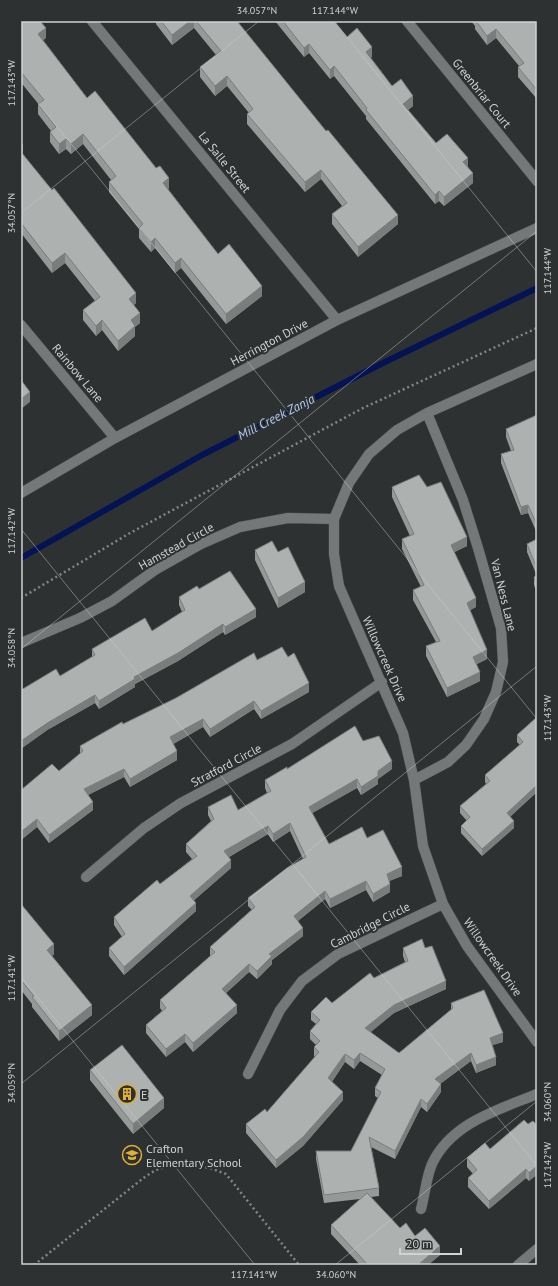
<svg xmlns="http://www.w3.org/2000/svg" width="558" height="1286" font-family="'PT Sans',sans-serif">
<rect width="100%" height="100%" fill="#2d3132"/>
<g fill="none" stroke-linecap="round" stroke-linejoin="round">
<path stroke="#031353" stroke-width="6" d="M21 558 202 455 383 363 537 288"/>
<defs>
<path id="minor" d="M92 21 337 320
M407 21 537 181
M21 325 115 438
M537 364 427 413 397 430 369 454 349 483 334 519V554L339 586 403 733 414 780 423 846 443 904 467 946 537 1042
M21 493 115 438 337 320 537 228
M21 643 80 618 112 601 155 570 201 544 240 527 288 518 334 519
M414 780 448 762 466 745 484 719 496 692 503 662 501 628 478 548 463 500 427 413
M86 877 144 828 181 803 292 744 382 682
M248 1074 280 1010 302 981 338 954 443 904
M421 1209C425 1195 426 1178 432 1164 451 1123 498 1110 537 1094
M518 1265 537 1249"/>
</defs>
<use href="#minor" stroke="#494d4e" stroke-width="11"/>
<path stroke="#838586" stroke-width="2.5" stroke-dasharray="2 3" stroke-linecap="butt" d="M21 598 130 533 363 408 537 328
M34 1265 146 1176 156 1170 168 1166 182 1164 210 1168 226 1174 299 1265"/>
<use href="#minor" stroke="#747879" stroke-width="10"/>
</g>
<path fill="#959998" d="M21 21 46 38 43 40 87 98 169 188 168 189 218 254 262 296 226 324 181 268 175 273 155 248 151 252 139 238V229L109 192V182L111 180 83 144 71 154 66 149 59 154 50 142V132L51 131 38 114V104H39L21 82Z
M156 21H237L398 224 358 257 332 224V214L342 206 321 179 305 192 247 124V114L249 113 227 86 215 96 200 77V67L216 55 194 28 172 45 156 24Z
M275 21H334L347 37 372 56 371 58 392 86 413 106 408 110 436 143 468 167 473 183 444 206 439 201 435 204 366 119V116L334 76 330 79 309 53 304 57Z
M471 21H537V99L518 77V67L519 66 496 38 487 45 475 29V26Z
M21 141 23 154 136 303 134 305 140 323 135 327V336L118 351 102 330 96 336 83 320V310L95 301 65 263 52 273 21 233Z
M537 415V533L528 513 521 515 501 463V454L511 451 506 437V429Z
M392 487H427L467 546 454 552 476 607 470 610 487 659 477 664 480 681 447 697 426 656V646L436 642 413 600V590L421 587 402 549V539L410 536 392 497Z
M537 539V584V576L527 552V544Z
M255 550 278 552 305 592 278 608 255 560Z
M534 577 537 584V593L534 585Z
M199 589 256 617 225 635 223 632 178 661 135 684V687L99 709 95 703 49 729 60 676 92 657V649L152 631 182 612 179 605V597Z
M257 660 309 692 261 719 254 709 210 737 203 727 173 744 177 760 130 787 124 777 88 795 93 810 49 843 37 827 21 840 59 771 80 754V746Z
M537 717V792L510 816 514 828 482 856 461 833V826L467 821 460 813V806L486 784 485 782V775L520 745 517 742V735Z
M363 741 392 769 378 779V784L361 795 357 788 312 813 329 844 367 838 402 876 389 881 390 892 373 902 366 890 330 908 325 899 298 921 303 936 272 960V964L257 979 249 972 226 993 237 1013 193 1052 185 1042 166 1057 146 1033V1025L162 1011 160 1008V1000L210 956V947L252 910 248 906V898L303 859 290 831 273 842 268 834 229 857 231 868 194 900 196 911 124 975 109 956V948L122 937 114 925V917L160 884 192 859 186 852V844L211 821 208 815V807L238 810 267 793 265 788V780L287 769Z
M21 904 54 954 52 956 92 1015 59 1041 32 1007V1004L21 990Z
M403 948H425L446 989 394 1013 370 1032 399 1053 451 1010V1003L503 1042 492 1045 496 1065 476 1073 471 1061 441 1083V1092L427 1112 421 1107 395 1159 371 1147 379 1188V1196L371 1197 400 1228 415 1236 440 1255 428 1265H360L331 1234V1225L360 1199 324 1203 316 1159V1151H351L378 1098 375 1096V1088L382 1075 360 1061 354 1069 345 1062 332 1082 343 1100 303 1146 276 1168 246 1133V1124L267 1112 315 1057 314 1056V1047L316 1045 310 1039V1031L316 1024 311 1020V1012L332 1003 374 978 405 962 403 956Z
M90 1070 164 1108 133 1134 90 1080Z
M533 1121 529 1181 526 1178 489 1209 468 1187V1178L473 1174 467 1167V1158L490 1149Z"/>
<path fill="#797d7c" d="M190 21H194V28L172 45V35Z
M46 28V38L38 44V34Z
M496 29V38L487 45V36Z
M309 44V53L304 57V48Z
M372 47V56L366 61V52Z
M334 66V76L330 79V70Z
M227 76V86L215 96V86Z
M413 96V106L403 114V104Z
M83 134V144L71 154V144Z
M66 139V149L59 154V144Z
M23 144V154L21 155V145Z
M468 158V168L463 162Z
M321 170V179L305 192V182Z
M473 173V183L444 206V197Z
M169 178V188L163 193V183Z
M439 191V201L435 204V195Z
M398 215V224L358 257V247Z
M155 238V248L151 252V242Z
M65 253V263L52 273V263Z
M181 258V268L175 273V263Z
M262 286V296L226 324V314Z
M136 293V303L129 309V299Z
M140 313V323L135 327V336L118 351V341L131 320Z
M102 320V330L96 336V326Z
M30 392V402L21 409V399Z
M528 505V513L521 515V507Z
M467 537V546L451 554V545Z
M305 582V592L278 608V598Z
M476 598V607L467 612V603Z
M256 609V617L225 635V627Z
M223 624V632L178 661 135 684V687L99 709V701L134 677Z
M487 650V659L473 666V657Z
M480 672V681L447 697V688Z
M309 683V692L261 719V711Z
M95 695V703L49 729 21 749V741L49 722Z
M254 701V709L210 737V729Z
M203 719V727L170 746V737Z
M177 751V760L130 787V779Z
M392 761V769L378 779V784L361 795V787L378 771Z
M124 769V777L84 797V789Z
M357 779V788L309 815V807Z
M537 785V792L507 820V813Z
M93 802V810L49 843V835Z
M37 819V827L21 840V832Z
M514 821V828L482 856V849Z
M290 823V831L273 842V834Z
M268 826V834L224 860V851Z
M231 860V868L190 904V896Z
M402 867V876L387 882V874Z
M366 881V890L330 908V899Z
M390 884V892L373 902V894Z
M325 891V899L294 924V916Z
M196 903V911L124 975V967Z
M303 928V936L272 960V964L257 979V971L269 954Z
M54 944V954L47 960V950Z
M249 964V972L222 997V989Z
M446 981V989L394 1013 365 1037V1028L394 1005Z
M92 1005V1015L59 1041V1031Z
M237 1005V1013L193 1052V1043Z
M503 1033V1042L490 1046V1038Z
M185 1034V1042L166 1057V1049Z
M360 1053V1061L354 1069V1060Z
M471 1053V1061L435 1088V1079Z
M345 1054V1062L328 1087V1078Z
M496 1057V1065L476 1073V1065Z
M441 1084V1092L427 1112V1104Z
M343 1092V1100L303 1146 276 1168V1160Z
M164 1098V1108L133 1134V1124Z
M421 1099V1107L395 1159V1151Z
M537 1166V1175L529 1181V1173Z
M526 1169V1178L489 1209V1201Z
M440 1246V1255L428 1265H418Z"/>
<path fill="#adb2b1" stroke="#797d7c" d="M21 21H40L46 28 38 34 87 98 95 91 156 168 160 166 169 178 163 183 218 254 229 244 262 286 226 314 181 258 175 263 155 238 151 242 139 228 143 224 109 182 116 176 83 134 71 144 66 139 59 144 50 132 56 127 38 104 44 100 21 72Z
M161 21H190L172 35Z
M196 21H237L326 131 328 130 398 215 358 247 332 214 347 203 321 170 305 182 247 114 253 109 227 76 215 86 200 67 221 51Z
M283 21H334L347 37 357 28 372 47 366 52 392 86 401 79 413 96 403 104 436 143 447 134 468 158 463 162 473 173 444 197 439 191 435 195 366 110 367 108 334 66 330 70 309 44 304 48Z
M476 21H537V90L518 67 524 63 496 29 487 36Z
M21 152 52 190 54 188 136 293 129 299 140 313 131 320 135 326 118 341 102 320 96 326 83 310 100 297 65 253 52 263 21 223Z
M21 380 30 392 21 399Z
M537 415V525L528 505 521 507 501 454 514 450 506 429Z
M419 475 427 487 441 482 467 537 451 545 476 598 467 603 487 650 473 657 480 672 447 688 426 646 440 641 413 590 424 585 402 539 414 534 392 487Z
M537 539V568L527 544Z
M272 541 278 552 288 547 305 582 278 598 255 550Z
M230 571 256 609 225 627 223 624 178 653 134 677 135 679 99 701 95 695 49 722 21 741V690L56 669 60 676 95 655 92 649 145 618 152 631 185 610 179 597 197 586 199 589Z
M537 576V584L534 577Z
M282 647 288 657 294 653 309 683 261 711 254 701 210 729 203 719 170 737 177 751 130 779 124 769 84 789 93 802 49 835 37 819 21 832V790L52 764 59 771 83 751 80 746 122 722 123 724 176 698 254 653 257 660Z
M537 717V785L507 813 514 821 482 849 461 826 470 817 460 806 490 781 485 775 523 742 517 735Z
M355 726 363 741 379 736 392 761 378 771V776L361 787 357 779 309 807 329 844 362 827 367 838 383 830 402 867 387 874 390 884 373 894 366 881 330 899 325 891 294 916 303 928 269 954 272 956 257 971 249 964 222 989 237 1005 193 1043 185 1034 166 1049 146 1025 166 1008 160 1000 215 952 210 947 255 907 248 898 287 868 306 857 290 823 273 834 268 826 224 851 231 860 190 896 196 903 124 967 109 948 125 934 114 917 157 880 160 884 197 856 186 844 214 819 208 807 231 795 238 810 271 791 265 780 287 767V769Z
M21 904 54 944 47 950 92 1005 59 1031 32 997 34 996 21 980Z
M422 939 425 948 432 946 446 981 394 1005 365 1028 399 1053 453 1008 451 1003 484 990 503 1033 490 1038 496 1057 476 1065 471 1053 435 1079 441 1084 427 1104 421 1099 395 1151 369 1137 379 1188 324 1195 316 1151H351L381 1092 375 1088 385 1069 360 1053 354 1060 345 1054 328 1078 343 1092 303 1137 276 1160 246 1124 265 1109 267 1112 319 1052 314 1047 320 1041 310 1031 320 1020 311 1012 326 997 332 1003 370 973 374 978 408 961 403 948Z
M122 1045 164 1098 133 1124 90 1070Z
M524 1120 528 1124 533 1121 537 1125V1166L529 1173 526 1169 489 1201 468 1178 477 1170 467 1158 485 1143 490 1149Z
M367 1193 400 1228 406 1223 415 1236 425 1228 440 1246 418 1265H368L331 1225Z"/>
<path fill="none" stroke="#d0d2d3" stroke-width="1" stroke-opacity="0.45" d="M334 21 537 272M21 82 537 719M21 213 259 21M21 529 537 1166M21 649 537 231M21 977 255 1265M21 1084 537 666M335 1265 537 1101"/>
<defs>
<symbol id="building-ring" viewBox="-11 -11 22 22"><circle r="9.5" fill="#2d3132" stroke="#e3ae35" stroke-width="1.5"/><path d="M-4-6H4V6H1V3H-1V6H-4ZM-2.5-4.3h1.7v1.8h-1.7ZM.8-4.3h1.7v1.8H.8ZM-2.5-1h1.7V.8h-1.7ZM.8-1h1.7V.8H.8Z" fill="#e3ae35"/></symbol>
<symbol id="school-ring" viewBox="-11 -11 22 22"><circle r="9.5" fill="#2d3132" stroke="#e3ae35" stroke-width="1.5"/><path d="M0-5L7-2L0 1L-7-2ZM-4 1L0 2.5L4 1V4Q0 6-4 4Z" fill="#e3ae35"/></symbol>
</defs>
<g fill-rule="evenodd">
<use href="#building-ring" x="116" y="1083" width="22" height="22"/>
<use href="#school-ring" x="121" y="1144" width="22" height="22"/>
</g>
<g text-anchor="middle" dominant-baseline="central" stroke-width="4" stroke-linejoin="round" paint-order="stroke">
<g font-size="12" fill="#d0d2d3" stroke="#2d3132">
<text transform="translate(482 93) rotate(51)">Greenbriar Court</text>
<text transform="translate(225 162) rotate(51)">La Salle Street</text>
<text transform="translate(269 342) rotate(-28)">Herrington Drive</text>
<text transform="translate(78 373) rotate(50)">Rainbow Lane</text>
<text transform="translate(176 546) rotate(-29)">Hamstead Circle</text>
<text transform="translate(504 595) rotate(76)">Van Ness Lane</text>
<text transform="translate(385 659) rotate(66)">Willowcreek Drive</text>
<text transform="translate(226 765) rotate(-28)">Stratford Circle</text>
<text transform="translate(370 925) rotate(-27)">Cambridge Circle</text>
<text transform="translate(493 957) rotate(55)">Willowcreek Drive</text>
</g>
<g font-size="12" fill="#d0d2d3" stroke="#2d3132" text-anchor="start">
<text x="141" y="1094">E</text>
<text x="146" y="1148">Crafton<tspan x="146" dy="14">Elementary School</tspan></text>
</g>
<g font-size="13" font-style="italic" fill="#b5c8f0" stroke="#2d3132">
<text transform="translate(276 417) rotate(-27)">Mill Creek Zanja</text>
</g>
</g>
<rect width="558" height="1286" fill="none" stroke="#2d3132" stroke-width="44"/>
<path d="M400 1248v6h61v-6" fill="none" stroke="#d0d2d3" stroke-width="2"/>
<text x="406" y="1248" font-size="12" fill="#d0d2d3" stroke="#2d3132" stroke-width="3" paint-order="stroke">20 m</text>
<rect x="22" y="22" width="514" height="1242" fill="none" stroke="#d0d2d3" stroke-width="1.5"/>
<g font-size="10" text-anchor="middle" fill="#d0d2d3">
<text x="257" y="14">34.057°N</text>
<text x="335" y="14">117.144°W</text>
<text transform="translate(11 83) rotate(-90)" y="4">117.143°W</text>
<text transform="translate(11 213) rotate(-90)" y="4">34.057°N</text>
<text transform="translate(547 271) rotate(-90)" y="4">117.144°W</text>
<text transform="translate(11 531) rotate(-90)" y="4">117.142°W</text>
<text transform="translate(11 648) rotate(-90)" y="4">34.058°N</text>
<text transform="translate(547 718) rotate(-90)" y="4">117.143°W</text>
<text transform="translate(11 978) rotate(-90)" y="4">117.141°W</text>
<text transform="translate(11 1083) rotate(-90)" y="4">34.059°N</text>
<text transform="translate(547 1102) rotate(-90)" y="4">34.060°N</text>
<text transform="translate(547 1165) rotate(-90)" y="4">117.142°W</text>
<text x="254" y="1278">117.141°W</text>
<text x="336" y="1278">34.060°N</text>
</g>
</svg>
